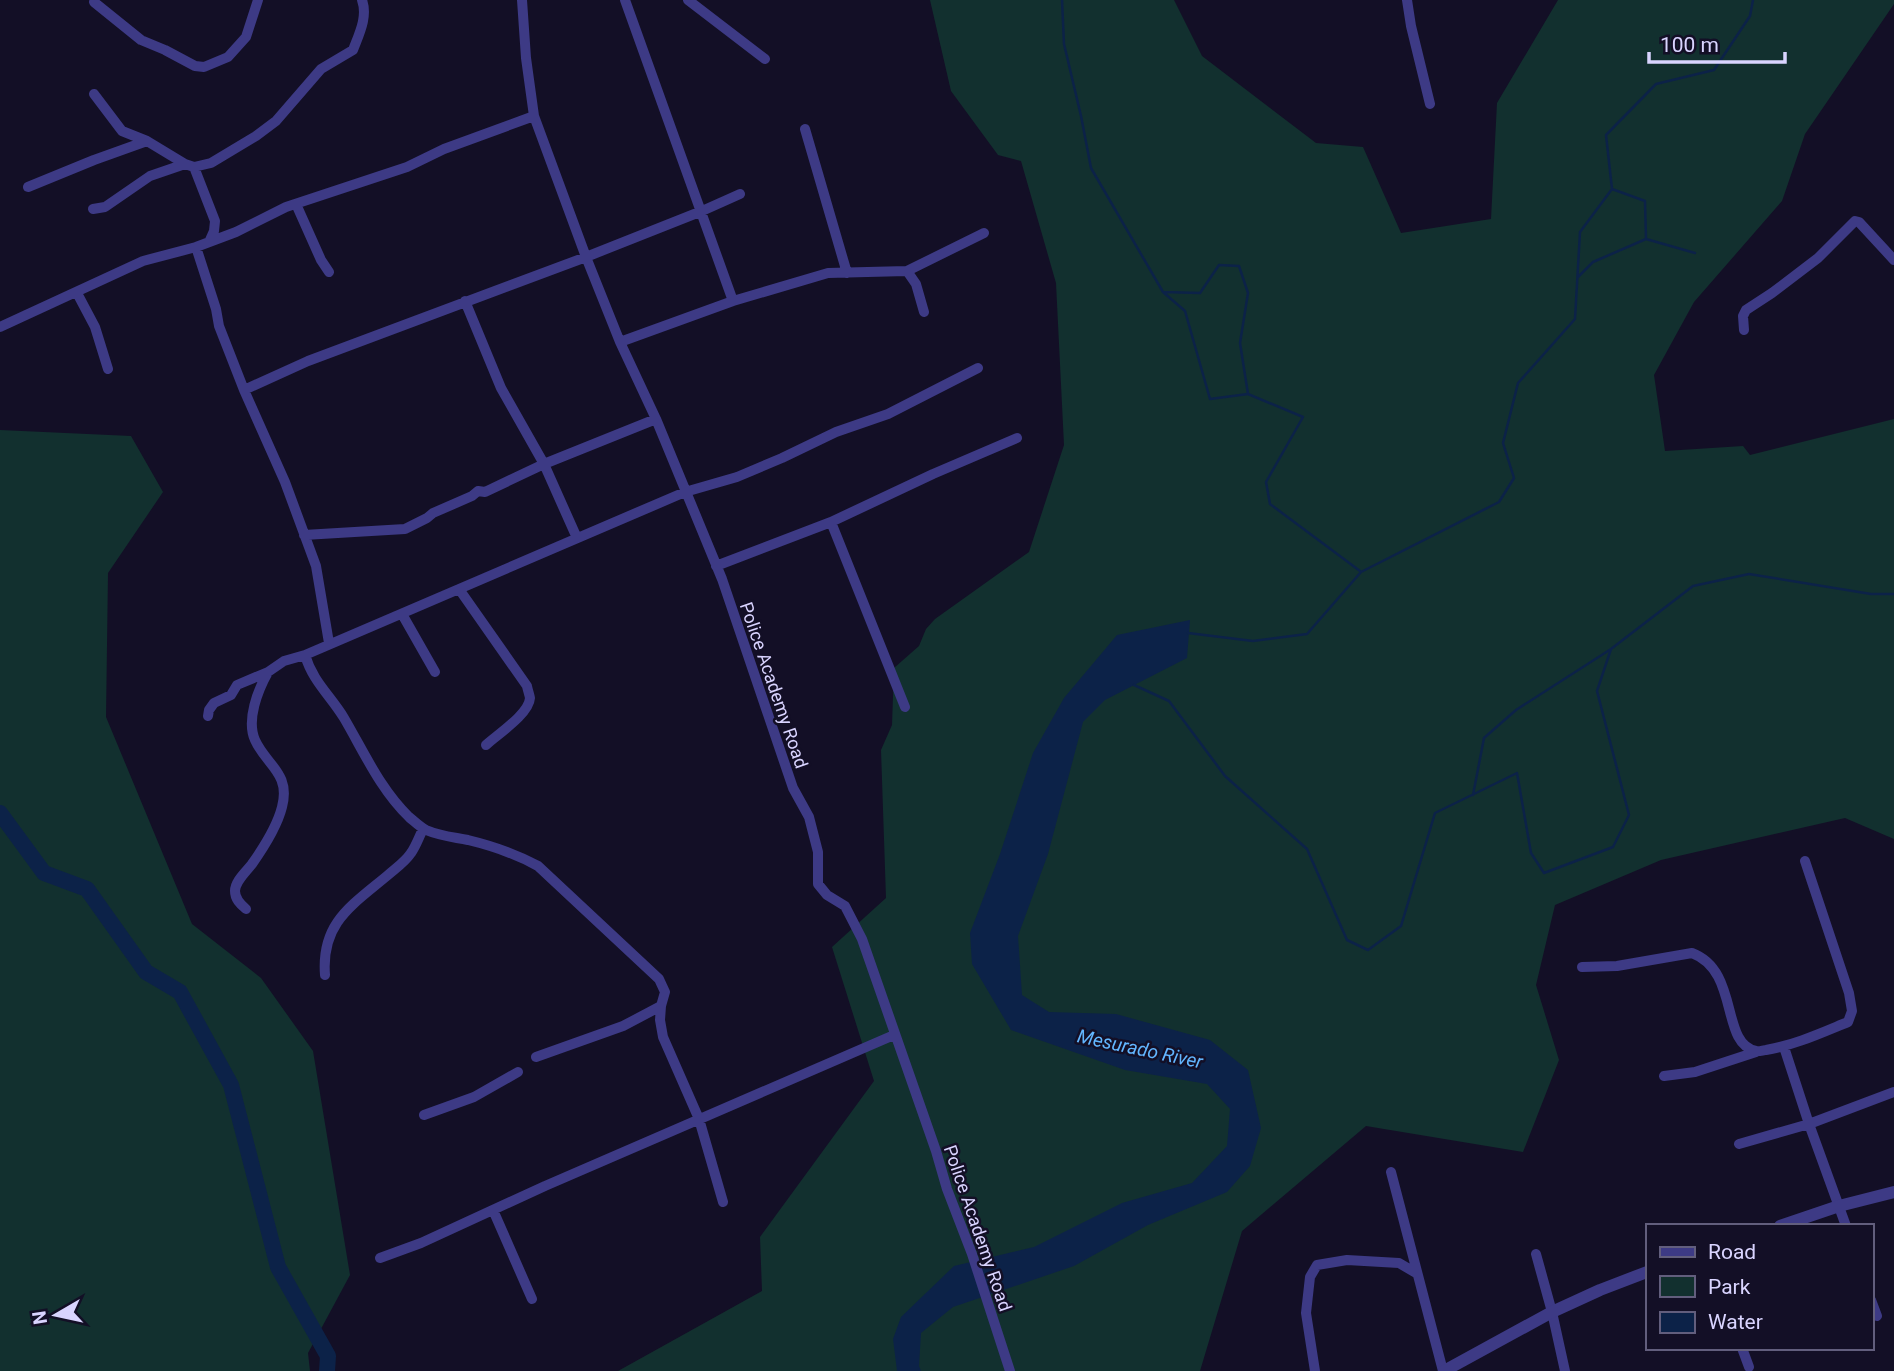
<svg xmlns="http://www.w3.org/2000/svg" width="1894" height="1371" font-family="Roboto,sans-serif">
<rect width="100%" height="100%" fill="#130f26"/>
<path fill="#12302f" d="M930 0H1174L1202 56 1316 143 1363 147 1401 233 1491 219 1497 103 1558 0H1894V4L1805 134 1782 201 1694 302 1654 375 1665 451 1743 446 1750 455 1894 419V839L1845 818 1661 860 1555 905 1536 985 1559 1060 1523 1152 1366 1126 1242 1231 1200 1371H618L762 1291 760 1237 874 1081 832 947 886 898 881 750 892 725 894 668 919 646 926 629 935 619 1029 552 1064 445 1056 283 1021 161 998 155 951 91Z
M0 430 131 436 163 492 108 573 106 717 192 924 261 978 313 1051 350 1275 308 1353 310 1371H0Z"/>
<path fill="#0c2248" d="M1190 620 1187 658 1105 700 1083 722 1048 854 1018 936 1022 995 1049 1012 1116 1014 1210 1040 1248 1070 1261 1128 1250 1166 1227 1192 1148 1225 1074 1266 953 1307 921 1333 919 1366 921 1371H897L893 1339 901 1317 954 1266 1034 1247 1122 1203 1192 1183 1227 1146 1230 1109 1207 1084 1125 1070 1011 1030 972 964 970 933 1000 854 1033 753 1064 698 1117 635Z"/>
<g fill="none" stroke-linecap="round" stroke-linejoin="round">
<path stroke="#0c2248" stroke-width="2.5" d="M1062 0 1064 44 1081 116 1091 168 1163 292 1185 311 1210 399 1248 394 1303 417 1266 482 1270 504 1360 571
M1612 189 1645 201 1646 239
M1578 277 1593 262 1646 239 1695 253
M1163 292 1200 293 1219 265 1239 266 1248 293 1240 343 1248 394
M1188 633 1253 641 1307 634 1361 572 1499 502 1514 478 1503 443 1518 383 1575 319 1580 232 1612 189 1606 135 1656 84 1714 70 1750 16 1753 0
M1134 685 1169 701 1225 776 1307 849 1347 940 1368 950 1401 926 1435 813 1517 773 1531 853 1544 873 1613 847 1629 815 1597 691 1611 649 1693 586 1749 574 1871 594H1894
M1473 795 1484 738 1516 710 1611 649"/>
<path stroke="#0c2248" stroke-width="16" d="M0 813 44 873 87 889 146 972 180 992 231 1085 278 1267 328 1356 327 1371"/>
<path stroke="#3d3a85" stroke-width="10" d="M522 0 526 58 534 116 586 257 620 342 656 419 722 579 793 788 809 817 818 852V884L827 895 845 906 862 939 936 1151 947 1189 972 1254 1010 1371
M625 0 733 301
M688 0 765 59
M1407 0 1411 26 1430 104
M94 2 141 40 165 50 195 66 204 67 228 57 246 37 258 0
M94 94 122 131 147 141 185 164 194 167 211 163 256 136 276 121 321 69 353 50C359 34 368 17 362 0
M805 129 847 273
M194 167 215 221 214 231 210 240
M28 187 94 160 147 141
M296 204 321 260 329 272
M93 209 105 207 150 176 185 164
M196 247 216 309 219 326 244 390 285 482 316 566 329 643
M907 271 984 233
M77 293 95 327 108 369
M465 301 501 388 544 464 577 538
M0 327 143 261 196 247 236 232 286 207 407 167 444 149 534 116
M1744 330 1743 316 1746 310 1772 293 1818 258 1855 221 1859 222 1894 260
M620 342 733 301 828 273 907 271 916 284 924 312
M244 390 308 361 586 257 702 211 740 194
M831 522 905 707
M304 535 405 529 427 518 433 513 472 496 478 491 485 492 544 464 656 419
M716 566 831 522 933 474 1017 438
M459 589 527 686C527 687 530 697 530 698 529 714 498 734 486 745
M402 614 435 672
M305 655C313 682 330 695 344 718 364 752 380 789 409 817 414 821 420 827 426 830 440 836 453 837 468 840 493 846 516 854 538 866L659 979 665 992 661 1006 660 1020 663 1037 699 1119 723 1202
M208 716 209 710 214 703 231 695 237 685 268 672 284 661 305 655 685 492 737 477 782 458 836 432 888 414 978 368
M246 909C240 904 235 899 235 891 235 881 246 872 252 864 264 847 277 827 282 807 291 773 266 765 255 740 246 720 258 690 268 672
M1582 967 1617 966 1692 953C1740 971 1720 1044 1756 1051 1757 1052 1764 1050 1766 1050 1795 1045 1821 1033 1848 1022L1852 1011 1849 993 1805 861
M325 975C321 923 351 906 388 875 396 868 405 862 411 853 416 846 419 837 423 829
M1784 1047 1809 1124 1846 1226
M536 1057 623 1026 661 1006
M1664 1076 1695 1072 1756 1052
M424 1115 474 1097 518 1072
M1739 1144 1809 1124 1894 1092
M1391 1172 1443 1371
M493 1210 532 1299
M1536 1254 1552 1312 1565 1371
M380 1258 421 1243 545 1186 894 1035
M1871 1300 1877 1316
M1742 1348 1749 1367
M1315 1371 1306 1313 1310 1277 1317 1265 1347 1260 1399 1263 1416 1273"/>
<path stroke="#3d3a85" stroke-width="12" d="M1780 1226 1839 1206 1894 1192
M1444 1371 1552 1312 1600 1290 1647 1272"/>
</g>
<g text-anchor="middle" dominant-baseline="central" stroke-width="5" stroke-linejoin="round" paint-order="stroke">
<g font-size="18" fill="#d9d4ff" stroke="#130f26">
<text transform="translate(774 685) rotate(71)">Police Academy Road</text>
<text transform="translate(978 1228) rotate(71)">Police Academy Road</text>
</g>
<g font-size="19" font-style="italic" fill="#62b6ff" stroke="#130f26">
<text transform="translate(1140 1049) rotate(12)">Mesurado River</text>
</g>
</g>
<rect x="1646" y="1224" width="228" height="126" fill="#130f26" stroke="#625e7d" stroke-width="2"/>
<rect x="1660" y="1247" width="35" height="10" fill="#3d3a85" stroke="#625e7d" stroke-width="2"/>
<text x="1708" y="1259" font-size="21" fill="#d9d4ff">Road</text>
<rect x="1660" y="1276" width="35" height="21" fill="#12302f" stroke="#625e7d" stroke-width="2"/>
<text x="1708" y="1294" font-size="21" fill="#d9d4ff">Park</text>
<rect x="1660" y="1312" width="35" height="21" fill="#0c2248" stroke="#625e7d" stroke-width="2"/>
<text x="1708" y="1329" font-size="21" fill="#d9d4ff">Water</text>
<g transform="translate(56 1315) rotate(261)" stroke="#130f26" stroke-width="5" paint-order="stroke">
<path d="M0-5L12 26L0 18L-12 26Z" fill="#d9d4ff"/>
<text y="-10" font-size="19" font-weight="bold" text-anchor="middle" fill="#d9d4ff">N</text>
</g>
<path d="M1649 52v10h136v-10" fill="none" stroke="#d9d4ff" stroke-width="3.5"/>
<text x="1660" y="52" font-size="21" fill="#d9d4ff" stroke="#130f26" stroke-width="5" paint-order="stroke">100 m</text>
</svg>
